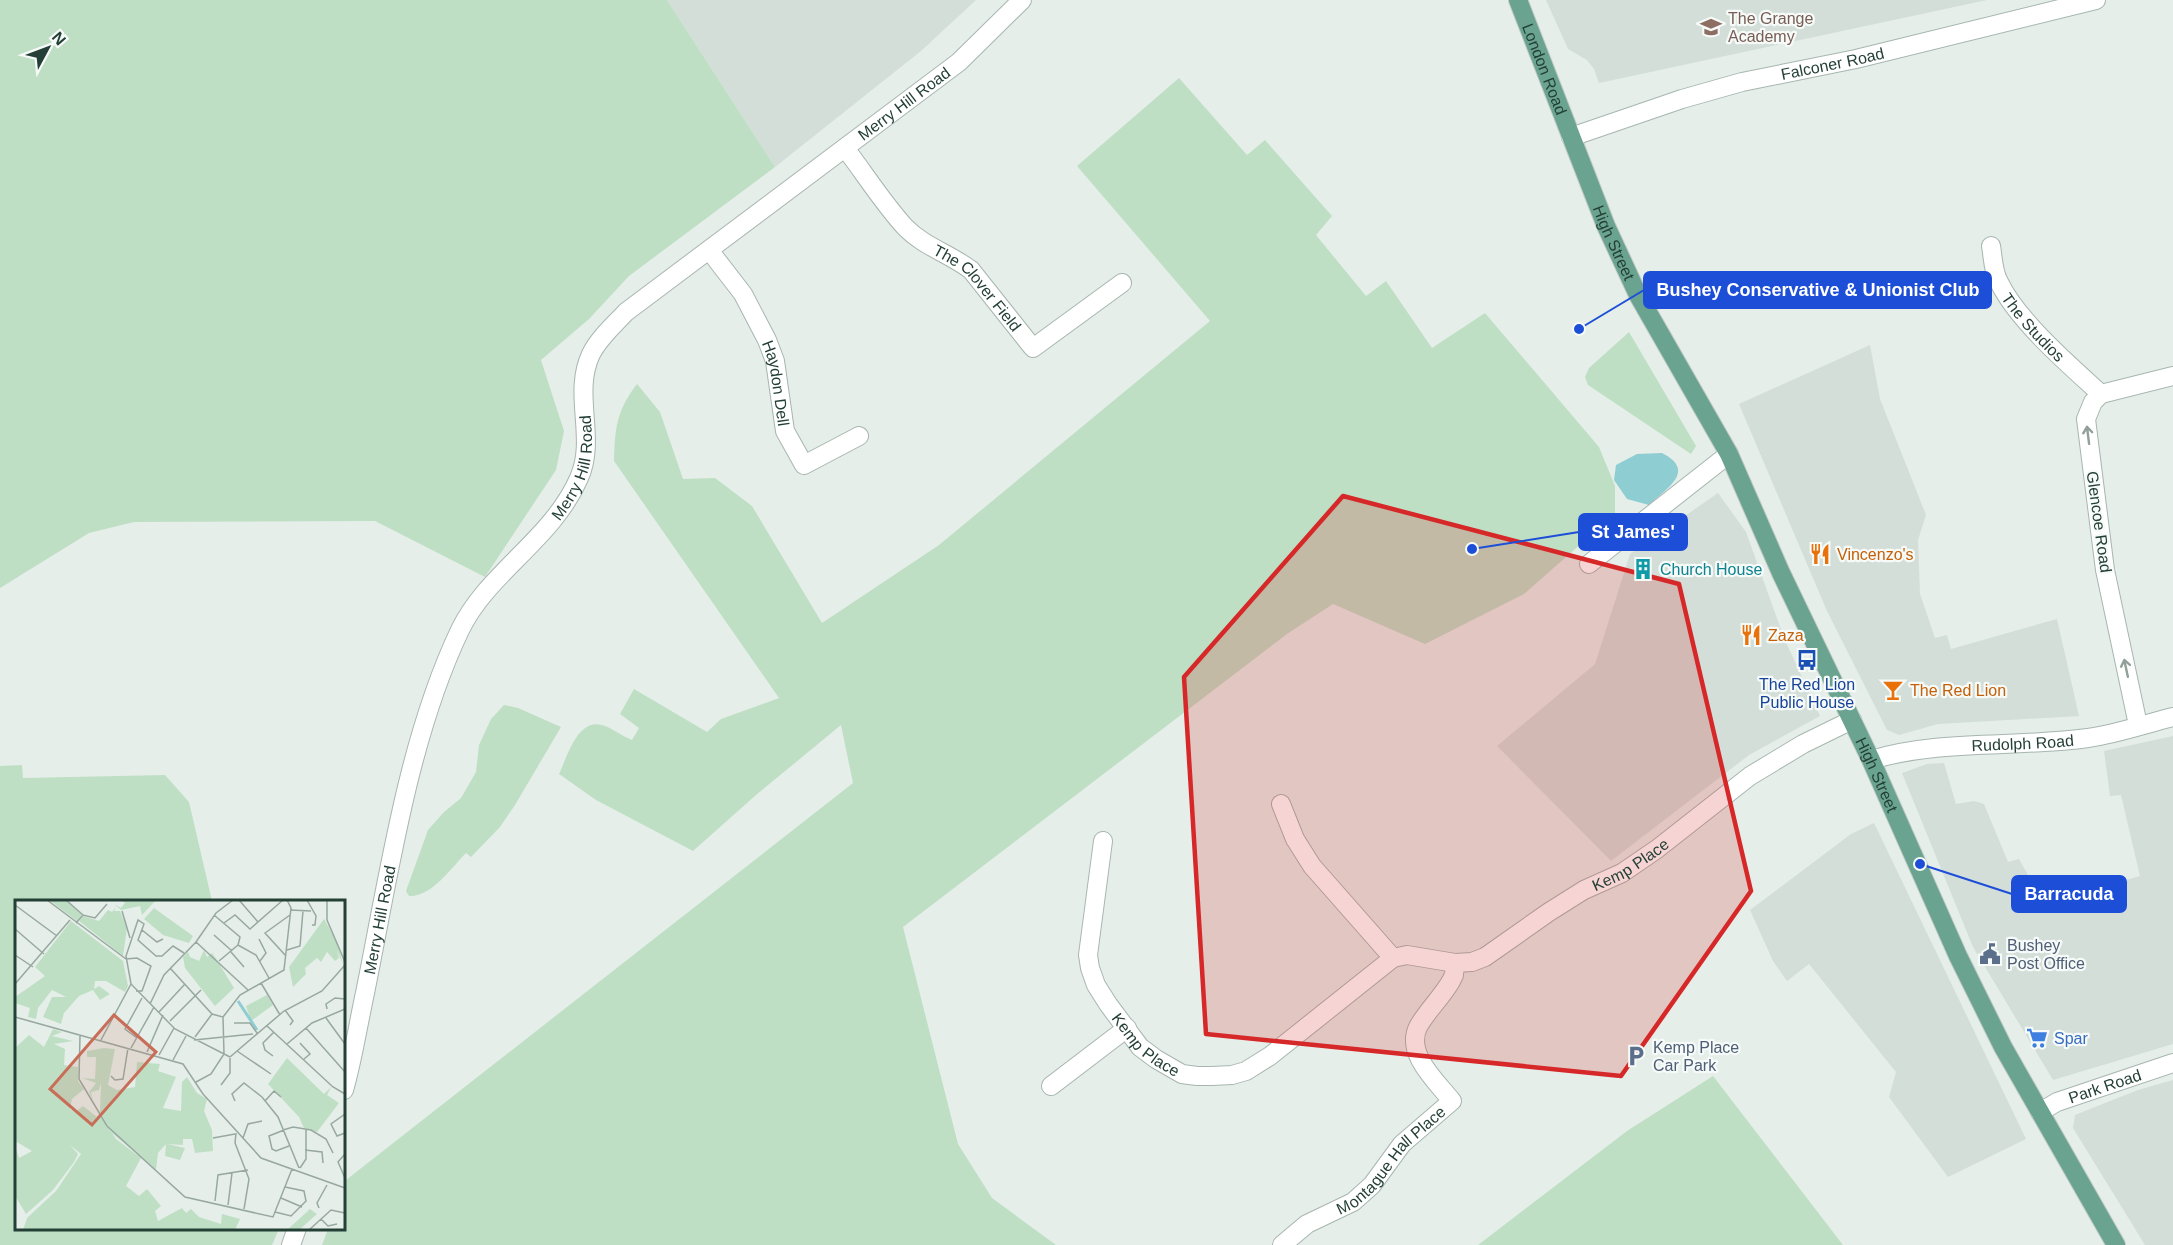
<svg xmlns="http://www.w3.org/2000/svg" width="2173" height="1245" font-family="Arial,sans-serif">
<rect width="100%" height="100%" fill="#e5eee9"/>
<path fill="#d3ded8" d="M667 0H976L921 51 775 167Z
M1546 0H1987L1599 83 1594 69 1587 60 1568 49Z
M1870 345 1880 399 1926 515 1918 540 1920 594 1935 638 1947 635 1951 649 2057 619 2079 716 1938 724 1899 735 1887 730 1827 611 1739 404Z
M1718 493 1746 532 1784 638 1820 716 1749 755 1611 861 1497 746 1595 664 1630 554Z
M2173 736V1044L2053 1080 1973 947 1902 773 1927 764 1944 763 1956 804 1974 801 1984 804 2008 862 2019 859 2044 904 2140 876 2121 795 2110 796 2104 751Z
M1874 823 2026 1139 1948 1177 1889 1097 1896 1072 1809 964 1787 981 1773 961 1750 910 1851 834Z
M2173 1080V1245H2145L2073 1128 2075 1115 2138 1090Z"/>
<path fill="#bfdfc5" d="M0 0H667L775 167 629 276 589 319 541 360 564 431 556 470 485 577 375 521 134 522 89 533 0 588Z
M1179 78 1247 155 1265 140 1332 216 1316 235 1366 296 1386 281 1432 348 1485 313 1599 447 1615 486V514L1524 594 1425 644 1333 604 1287 634 903 927 958 1144 992 1198 1056 1245H322L328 1229 344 1228V1187L346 1180 853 783 841 725 756 795 693 851 596 800 559 774C567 758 577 718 602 725 612 728 622 736 632 740L639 728 620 714 634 689 707 732 721 719 779 698 614 461C615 429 616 411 637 384L660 412 683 479 715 478 752 506 822 623 939 545 1210 321 1077 166Z
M1629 332 1696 446 1691 454 1588 385 1585 377 1589 368Z
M504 705 518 708 561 727 515 805 500 827 471 857 466 853C451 868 432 897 409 896L406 891 428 830 444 812 461 798 476 772 479 745 491 719Z
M22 765 23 778 165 775 189 802 212 901 16 902V1228L279 1229 272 1245H0V766Z
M1713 1076 1843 1245H1478L1627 1131Z"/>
<path fill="#8ecdd2" d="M1662 453C1697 471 1667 488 1649 505L1627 499 1614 480 1616 465 1637 454Z"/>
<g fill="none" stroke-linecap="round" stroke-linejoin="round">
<defs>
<g id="minor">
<path id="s1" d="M845 148C865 174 883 203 905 227 923 246 950 254 971 270L1033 348 1122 283"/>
<path id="s2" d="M1991 246C1993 257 1993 272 1999 282 2017 320 2069 365 2101 394"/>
<path id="s3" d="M709 250 743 294 767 340 775 361 785 431 804 465 859 436"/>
<path d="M1589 564 1729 454"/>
<path d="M2138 725 2105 570 2086 419 2093 402 2101 394 2173 376"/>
<path id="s4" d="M1871 760C1941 739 2016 748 2088 738 2117 734 2145 724 2173 717"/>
<path d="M1281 804 1295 839 1312 866 1393 958"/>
<path id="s5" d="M1103 841 1088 955 1090 968 1096 985 1108 1004 1140 1047 1156 1059 1182 1074 1197 1076H1212L1232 1075 1246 1071 1270 1056 1393 958 1407 955 1455 963 1472 962 1485 957 1549 912 1584 890 1622 873 1657 849 1750 776 1803 744 1852 720"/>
<path d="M1051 1086 1127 1028"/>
<path id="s6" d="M2040 1112 2057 1102 2173 1063"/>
<path id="s7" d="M1282 1245 1307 1224 1353 1202 1362 1194 1372 1185 1402 1144 1452 1101C1437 1082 1405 1054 1418 1027 1426 1012 1442 997 1451 981L1454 975 1455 963"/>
</g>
<g id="tertiary">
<path id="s8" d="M1571 137 1682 99 1742 82 1856 59 2096 0"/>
<path id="s9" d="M344 1090C353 1059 358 1025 365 993 389 875 408 739 460 630 488 572 552 540 579 478 597 438 572 394 591 354 599 338 614 325 626 312L959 62 1022 0"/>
<path d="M291 1245 297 1228"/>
</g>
<g id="primary">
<path id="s10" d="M1518 0 1606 226 1638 295 1729 454 1781 573 1871 760 1958 956 2003 1047 2116 1245"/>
</g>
</defs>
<use href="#minor" stroke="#a7b6b0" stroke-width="20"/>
<use href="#tertiary" stroke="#a7b6b0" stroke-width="20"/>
<use href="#primary" stroke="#c2cac7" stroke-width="20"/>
<use href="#minor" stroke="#fff" stroke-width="18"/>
<use href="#tertiary" stroke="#fff" stroke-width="18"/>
<use href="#primary" stroke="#6aa390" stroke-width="18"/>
</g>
<defs><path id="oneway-shaft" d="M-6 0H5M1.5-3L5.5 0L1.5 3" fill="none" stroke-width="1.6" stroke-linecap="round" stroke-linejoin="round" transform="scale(1.5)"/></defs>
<g stroke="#92a09a">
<use href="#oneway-shaft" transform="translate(2088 435) rotate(-97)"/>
<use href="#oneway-shaft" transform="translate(2126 668) rotate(-102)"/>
</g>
<path fill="#d62828" fill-opacity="0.2" stroke="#d62828" stroke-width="4.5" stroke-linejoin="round" d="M1343 496 1679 584 1751 891 1621 1076 1206 1034 1184 677Z"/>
<defs>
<symbol id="school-bare" viewBox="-9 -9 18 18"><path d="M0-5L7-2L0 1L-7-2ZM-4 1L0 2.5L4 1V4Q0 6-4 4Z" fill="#8d6e63" stroke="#f6faf8" stroke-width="2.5" paint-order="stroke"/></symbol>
<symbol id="restaurant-bare" viewBox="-9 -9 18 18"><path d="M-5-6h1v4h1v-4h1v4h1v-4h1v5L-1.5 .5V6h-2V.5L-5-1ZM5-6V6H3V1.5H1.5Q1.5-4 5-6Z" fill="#e8710a" stroke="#f6faf8" stroke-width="2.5" paint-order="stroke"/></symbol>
<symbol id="building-bare" viewBox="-9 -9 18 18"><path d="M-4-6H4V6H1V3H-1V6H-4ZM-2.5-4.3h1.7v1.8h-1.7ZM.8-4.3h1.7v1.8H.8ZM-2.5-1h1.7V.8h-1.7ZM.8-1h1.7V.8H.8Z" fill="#0f9aa8" stroke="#f6faf8" stroke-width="2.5" paint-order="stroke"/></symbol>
<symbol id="bus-bare" viewBox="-9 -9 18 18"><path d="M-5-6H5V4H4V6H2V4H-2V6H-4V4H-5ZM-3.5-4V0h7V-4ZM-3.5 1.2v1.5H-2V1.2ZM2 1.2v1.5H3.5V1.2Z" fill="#1a4fb4" stroke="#f6faf8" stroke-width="2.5" paint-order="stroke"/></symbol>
<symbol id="bar-bare" viewBox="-9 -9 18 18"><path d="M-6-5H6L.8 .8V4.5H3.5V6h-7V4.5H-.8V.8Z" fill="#e8710a" stroke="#f6faf8" stroke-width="2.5" paint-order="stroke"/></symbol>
<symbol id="civic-bare" viewBox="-9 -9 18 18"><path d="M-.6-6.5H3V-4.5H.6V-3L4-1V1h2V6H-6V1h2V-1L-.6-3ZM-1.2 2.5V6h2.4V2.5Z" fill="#5c6f8a" stroke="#f6faf8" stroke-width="2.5" paint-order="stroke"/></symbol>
<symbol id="supermarket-bare" viewBox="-9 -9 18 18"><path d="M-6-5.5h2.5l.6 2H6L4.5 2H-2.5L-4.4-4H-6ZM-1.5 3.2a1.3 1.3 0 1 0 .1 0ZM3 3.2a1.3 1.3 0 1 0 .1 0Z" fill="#3f7fe0" stroke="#f6faf8" stroke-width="2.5" paint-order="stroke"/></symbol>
<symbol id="parking-bare" viewBox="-9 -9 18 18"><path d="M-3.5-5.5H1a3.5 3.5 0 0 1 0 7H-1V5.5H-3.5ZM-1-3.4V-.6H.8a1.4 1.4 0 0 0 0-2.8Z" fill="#5c6f8a" stroke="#f6faf8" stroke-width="2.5" paint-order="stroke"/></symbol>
</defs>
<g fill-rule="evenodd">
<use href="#school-bare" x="1696" y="12" width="30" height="30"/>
<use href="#restaurant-bare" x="1805" y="539" width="30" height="30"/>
<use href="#building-bare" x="1628" y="554" width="30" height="30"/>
<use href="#restaurant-bare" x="1736" y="620" width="30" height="30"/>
<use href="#bus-bare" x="1792" y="645" width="30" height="30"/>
<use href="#bar-bare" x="1878" y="675" width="30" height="30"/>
<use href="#civic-bare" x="1975" y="939" width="30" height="30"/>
<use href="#supermarket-bare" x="2022" y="1023" width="30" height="30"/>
<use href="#parking-bare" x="1621" y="1041" width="30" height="30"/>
</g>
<g text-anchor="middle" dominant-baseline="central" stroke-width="4.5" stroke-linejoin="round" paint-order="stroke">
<g font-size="16" fill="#785e54" stroke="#f6faf8" text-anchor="start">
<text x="1728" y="18">The Grange<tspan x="1728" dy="18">Academy</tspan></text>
</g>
<g font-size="16" fill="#244036" stroke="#f6faf8">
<text stroke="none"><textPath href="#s8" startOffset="272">Falconer Road</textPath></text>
<text stroke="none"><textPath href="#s10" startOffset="74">London Road</textPath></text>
<text stroke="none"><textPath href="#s9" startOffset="1198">Merry Hill Road</textPath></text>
<text stroke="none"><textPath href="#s10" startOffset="261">High Street</textPath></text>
<text stroke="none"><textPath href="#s1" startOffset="195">The Clover Field</textPath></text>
<text stroke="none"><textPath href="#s2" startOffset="94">The Studios</textPath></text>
<text stroke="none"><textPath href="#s3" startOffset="152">Haydon Dell</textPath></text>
<text stroke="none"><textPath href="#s9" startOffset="678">Merry Hill Road</textPath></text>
<text transform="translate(2099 522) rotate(82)">Glencoe Road</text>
<text stroke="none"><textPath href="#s4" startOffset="153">Rudolph Road</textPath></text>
<text stroke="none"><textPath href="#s10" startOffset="855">High Street</textPath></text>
<text stroke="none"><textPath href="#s5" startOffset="789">Kemp Place</textPath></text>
<text stroke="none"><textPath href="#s9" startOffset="174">Merry Hill Road</textPath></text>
<text stroke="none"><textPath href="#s5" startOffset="225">Kemp Place</textPath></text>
<text stroke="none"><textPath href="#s6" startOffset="70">Park Road</textPath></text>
<text stroke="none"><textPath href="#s7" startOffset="140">Montague Hall Place</textPath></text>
</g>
<g font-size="16" fill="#c56008" stroke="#f6faf8" text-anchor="start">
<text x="1837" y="554">Vincenzo's</text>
<text x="1768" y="635">Zaza</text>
<text x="1910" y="690">The Red Lion</text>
</g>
<g font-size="16" fill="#0d838f" stroke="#f6faf8" text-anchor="start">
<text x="1660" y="569">Church House</text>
</g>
<g font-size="16" fill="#164399" stroke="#f6faf8">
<text x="1807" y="684">The Red Lion<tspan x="1807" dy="18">Public House</tspan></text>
</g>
<g font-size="16" fill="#4e5e75" stroke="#f6faf8" text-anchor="start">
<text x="2007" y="945">Bushey<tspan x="2007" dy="18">Post Office</tspan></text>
<text x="1653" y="1047">Kemp Place<tspan x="1653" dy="18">Car Park</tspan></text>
</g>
<g font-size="16" fill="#366cbe" stroke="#f6faf8" text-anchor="start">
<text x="2054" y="1038">Spar</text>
</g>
</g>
<g transform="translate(15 900)">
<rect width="330" height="330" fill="#e5eee9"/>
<path d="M34 0H51L67 15 62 21ZM107 0H141L127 15 125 6 106 10 99 4 106 8 110 3ZM101 7 99 11H105L112 28 108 56 64 21 68 16 84 21 93 10 97 12ZM139 8 178 36 174 43 148 35 129 19ZM309 19 322 42 328 64 322 51 324 58 320 61 312 52 306 62 302 58 290 68 291 74 278 87 274 67ZM56 21 108 61 113 86 110 92 91 81H80L79 89 84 86 95 94 85 100 78 90 64 96 49 113 46 124 28 117 37 97H51L37 90 23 108 21 119 13 117 15 108 0 103V97L30 76 20 67ZM189 50 192 57 197 53 200 57 219 88 200 106 170 68 168 57 173 52 175 57 184 61ZM252 95 258 105 236 121 231 106ZM38 129 47 132 37 136 58 141 39 144 50 149 49 165 63 167V181L69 189 57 199 55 209 60 212 68 206 82 217 84 214 101 239 126 258 111 286 124 296 132 289 146 306 140 311 143 321 167 308 171 313 176 309 184 317 206 324 207 314 225 319 220 330H8L12 318 41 291 66 254 55 245 63 254 59 262 38 290 11 314 0 296V246L4 258 17 251 0 241V148L14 135 29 147ZM89 148 100 149 93 185 102 190 120 187 122 162 145 164 143 171 161 177 148 208 166 211 167 182 172 177 182 193 192 199 189 211 197 230 198 251 180 253 177 239H168V245L152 244 170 248 165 260 150 256 151 244 143 253 141 270 97 233 85 212 86 183 84 190 76 192 78 200 74 192 81 183 67 178 80 179 81 157H72V151ZM272 158 309 194 316 187 312 195 324 203 302 232 289 228 284 217 253 184ZM295 309 302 314 284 330H272Z" fill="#bfdfc5"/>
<path fill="none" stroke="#8ecdd2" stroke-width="3" d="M223 101 242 130"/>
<path fill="none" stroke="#98a8a1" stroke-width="1.5" d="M32 0 111 59M51 0 68 15M224 0 243 22M292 0 301 16 300 25H297M312 0V20L330 62M0 5 42 36M275 10 296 11M107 11 115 38M199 15 225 37 223 45M61 23 68 15 80 18 92 4M209 23 220 15 235 29 268 0M0 29 29 54M127 30 142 42 148 39M199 35 217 51M244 39 251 53 245 61M181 42 233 90M223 45 241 55 254 78M272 50 285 46 288 11M216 52 229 67M169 53 158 46 147 56H141L123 40 129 24 123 20 111 56 116 84 160 129 215 157M0 55 18 67M271 56 250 33 275 15M111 59 122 58 136 66 127 91H121M204 61 223 45M155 68 197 114 208 117 209 154 196 174 181 182M246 83 265 115M0 84 55 20M135 104 149 75 181 42 201 13 218 0M312 109 311 104 320 98 330 99M270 110 278 121 275 125M144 112 170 84M0 117 168 164 188 194 246 258 330 288M208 117 225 95 269 70 276 8 272 0M311 118 330 144M155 121 186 90M219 123H235L242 133M252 126 318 187 330 194M291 128 330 172M65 136 64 179 92 226 170 297 258 317 277 269M180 137 197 114M122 138 110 129 127 98M86 140 116 84M179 140 238 134M285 143 295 154 289 159M272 144 297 123 330 109M116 148 139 107M222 151 256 174M132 152 148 115M144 155 159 128M258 156 250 150 248 143 259 132M215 157 269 111 307 91 330 65M158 160 171 136M96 176 100 180 108 179 113 148M206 185 215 173V158M220 201 217 194 229 183 247 197 263 217 284 268M250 201 259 191 266 197M330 214 316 224 322 236 330 233M268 230 278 227 296 230 311 239 318 253M269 230 254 236 257 249 261 251 274 246M221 233 220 243 234 279 229 309M198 238 220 234M228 238 233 224 247 221M290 250 307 252 308 263M330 254 323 262 330 278M285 268 291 259V229M266 298 287 307M200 301 203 275 233 270M213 305 217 273M304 308 302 303 312 285M260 312 276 316 291 301 289 291 270 287M306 319 313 326 322 324M294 330 316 310 330 313"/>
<path fill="#c86e58" fill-opacity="0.15" stroke="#c86e58" stroke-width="3" d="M99 115 141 152 77 225 35 189Z"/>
<rect width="330" height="330" fill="none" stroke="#244036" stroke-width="3"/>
</g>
<path fill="none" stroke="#1d4ed8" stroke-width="2" d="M1579 329L1644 290M1472 549L1579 532M1920 864L2012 894"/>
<g fill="#1d4ed8" stroke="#f6faf8" stroke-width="2">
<circle cx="1579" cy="329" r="6"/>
<circle cx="1472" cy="549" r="6"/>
<circle cx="1920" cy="864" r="6"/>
</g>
<g fill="#1d4ed8" stroke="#1d4ed8" stroke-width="2">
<rect x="1644" y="272" width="347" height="36" rx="6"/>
<rect x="1579" y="514" width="108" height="36" rx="6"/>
<rect x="2012" y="876" width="114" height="36" rx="6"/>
</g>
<g font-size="18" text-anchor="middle" font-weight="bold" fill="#fff">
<text x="1818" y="296">Bushey Conservative &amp; Unionist Club</text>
<text x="1633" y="538">St James'</text>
<text x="2069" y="900">Barracuda</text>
</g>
<g transform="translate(48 48) rotate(49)" stroke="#f6faf8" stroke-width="4.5" paint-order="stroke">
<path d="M0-4.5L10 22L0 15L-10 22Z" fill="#244036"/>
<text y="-9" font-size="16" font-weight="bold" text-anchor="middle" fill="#244036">N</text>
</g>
</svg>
